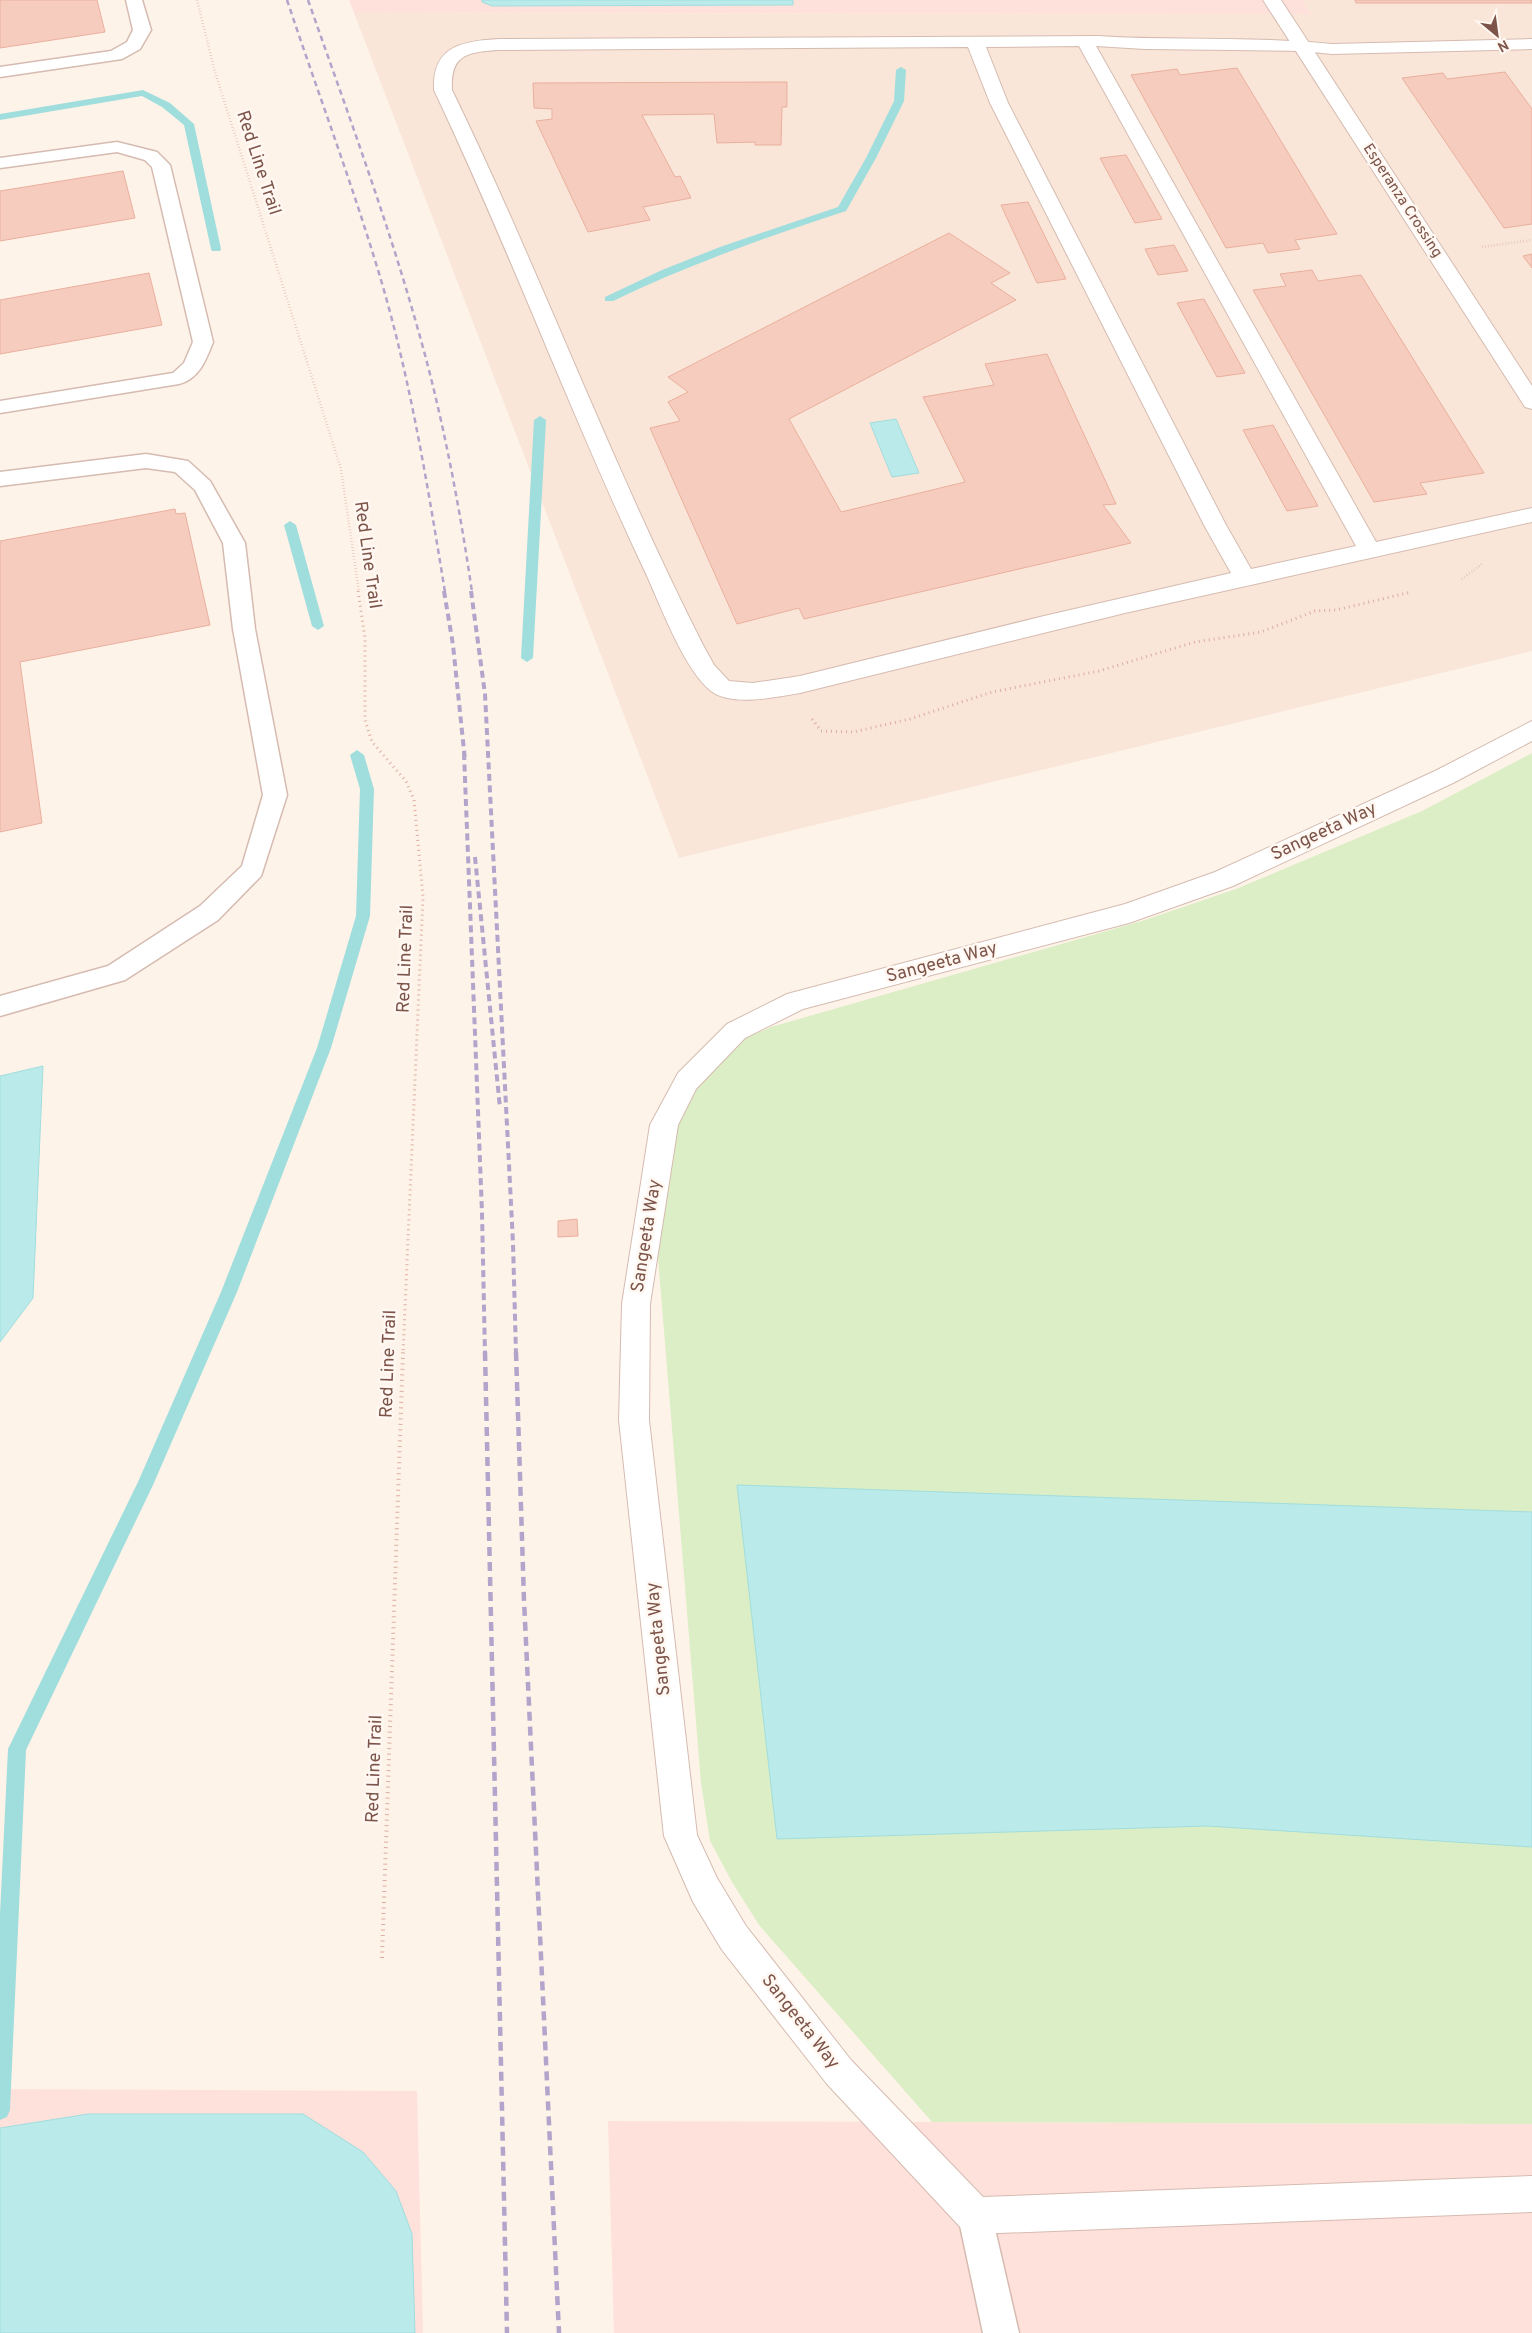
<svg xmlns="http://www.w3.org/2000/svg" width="1532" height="2333" font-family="Overpass,sans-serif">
<rect width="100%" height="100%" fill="#fef3e9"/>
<path fill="#f9e6d9" d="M1302 0H1532V651L679 858 354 13 1311 14Z"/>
<path fill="#ffe1dc" d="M349 0H1302L1311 14 354 13Z
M0 2089 417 2091 423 2333H0Z
M608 2121 1532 2124V2333H614Z"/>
<path fill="#dceec5" d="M1532 753V2124L932 2122 759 1925 732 1882 710 1841 701 1783 652 1184 670 1111 734 1043 771 1027 1145 920 1236 889 1422 811Z"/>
<path fill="#bbeaea" stroke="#a0dddd" d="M482 0H793V5L492 6 482 2Z
M896 419 919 473 892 477 870 423Z
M43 1066 33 1298 0 1342V1076Z
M737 1485 1532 1512V1847L1208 1826 777 1839Z
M88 2114H303L363 2152 396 2191 412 2234 415 2333H0V2128Z"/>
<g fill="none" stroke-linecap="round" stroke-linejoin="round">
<path fill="#a0dddd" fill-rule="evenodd" d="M901 67 906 70 904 101 876 158 846 211C766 237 688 265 613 301H605V297L662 270 720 247 838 207 866 158 894 101 896 70Z
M143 90 170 103 194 124 221 249 220 251H212L211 249 184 125 162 107 142 96 0 120V114Z
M540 416 546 420 533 658 527 662 521 658 534 420Z
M290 521 296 525 324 626 318 630 312 626 284 525Z
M357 750 364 755 374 789 370 916 331 1048 237 1292 153 1485 26 1750 10 2110 7 2117 0 2120V1914L8 1749 138 1482 221 1292 317 1048 356 916 360 789 350 755Z"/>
</g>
<path fill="#f6ccbe" stroke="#eaaf9d" d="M0 0H97L105 32 0 48Z
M1355 0H1532V3H1356Z
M1237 68 1337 234 1295 240 1300 249 1268 253 1263 243 1226 248 1131 75 1177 69 1180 75Z
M1505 72 1532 109V224L1504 228 1402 78 1443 73 1447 79Z
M787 82V107H782L781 145H755V142L717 143 714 114 642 115 675 177 680 176 691 198 643 207 650 220 588 232 536 121 552 119V109L534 108 533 83Z
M1126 155 1162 219 1135 223 1100 158Z
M123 171 135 218 0 241V191Z
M1028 202 1066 279 1037 283 1001 205Z
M949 233 1010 273 991 283 1016 300 789 419 841 512 965 482 923 397 994 385 985 364 1047 354 1116 504 1103 505 1131 543 804 619 799 608 737 624 650 428 680 421 668 402 688 392 668 377Z
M1174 245 1188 271 1158 275 1145 249Z
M1532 254V268L1523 256Z
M1312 270 1318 281 1361 275 1484 473 1420 483 1427 494 1374 502 1253 290 1286 286 1280 274Z
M149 273 162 325 0 354V300Z
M1204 299 1245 373 1217 377 1177 303Z
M1273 425 1318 506 1287 511 1243 430Z
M175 509 176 514 185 513 210 625 20 662 42 823 0 832V541Z
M577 1219 578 1236 558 1237V1221Z"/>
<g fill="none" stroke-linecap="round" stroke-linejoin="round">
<defs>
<path id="service" d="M126 0H142L151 30 140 49 122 59 0 77V67L111 51 127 42 133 30Z
M117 142 157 152 170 165 213 342C206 360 199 379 179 384L0 413V401L173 373 184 363 193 342 152 167 145 160 117 152 0 168V158Z
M146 454 188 461 210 481 245 543 255 629 287 795 261 876 218 920 125 980 0 1016V996L108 966 200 906 242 866 263 795 233 629 223 543 195 490 175 472 146 468 0 486V472Z
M975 2199 987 2204 992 2216 1019 2333H983L958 2216 963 2204Z"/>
<path id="minor" d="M1098 36C1176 41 1254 36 1332 44L1532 39V49L1332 54 1302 51 1145 49 1096 46 1376 542 1532 508V522L1125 613 800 693C776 697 732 707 711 691 685 671 661 607 647 576 571 416 510 250 434 90 432 46 462 41 499 39ZM1079 46 1356 546 1251 569 1226 525 1008 103 986 47ZM968 47 990 103 1204 525 1231 573 1044 616 800 676 753 683 729 681 714 665 703 645C611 464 541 273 452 90 450 54 468 52 499 50Z
M1532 721V741L1453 783 1233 886 1129 923 803 1009 745 1038 696 1089 678 1125 650 1304 649 1420 697 1835 717 1878 746 1926 851 2060 983 2197 1532 2176V2212L975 2234 962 2229 827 2084 722 1950 693 1902 664 1836 619 1420 622 1304 650 1125 678 1073 727 1024 787 994 1125 904 1215 872 1435 771Z"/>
<path id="tertiary" d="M1263 0H1281L1532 386V409L1525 407Z"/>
</defs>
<use href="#service" stroke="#d5bbb0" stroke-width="3"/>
<use href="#minor" stroke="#d5bbb0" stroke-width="2"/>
<use href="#tertiary" stroke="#d5bbb0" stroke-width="2"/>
<path stroke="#dcaea0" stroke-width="2.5" stroke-dasharray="0.5 2.5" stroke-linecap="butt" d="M197 0 215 72 341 469 359 592
M1482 247 1532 240
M1462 579 1482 564"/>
<path stroke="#dcaea0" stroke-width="3" stroke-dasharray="1 4" stroke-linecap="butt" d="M358 591 365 638V720L372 742 406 781 414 800 423 897 403 1354
M812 719 821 731 853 732 910 719 992 692 1099 671 1195 642 1261 632 1315 611 1336 610 1411 592"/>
<path stroke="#dcaea0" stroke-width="4" stroke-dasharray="1 4.5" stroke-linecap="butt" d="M382 1958 403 1352"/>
<use href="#service" fill="#fff" fill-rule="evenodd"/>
<use href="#minor" fill="#fff" fill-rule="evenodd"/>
<use href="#tertiary" fill="#fff" fill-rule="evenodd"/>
<path stroke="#b3a4cb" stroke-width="2.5" stroke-dasharray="5.5 4" stroke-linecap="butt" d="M287 0C318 93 353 186 381 280 411 382 428 488 445 592
M308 0C346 108 386 216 417 326 442 413 459 503 472 592"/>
<path stroke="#b3a4cb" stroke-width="4" stroke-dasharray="7 4.5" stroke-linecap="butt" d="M444 591 453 645 465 760
M471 591 485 694 513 1243 516 1354
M464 753 482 1213 485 1354
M475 857 500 1108"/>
<path stroke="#b3a4cb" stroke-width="4.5" stroke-dasharray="9 6" stroke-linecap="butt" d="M485 1352 507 2333
M516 1352 524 1600 559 2333"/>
</g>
<g text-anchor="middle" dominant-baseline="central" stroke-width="5" stroke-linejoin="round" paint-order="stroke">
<g font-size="15" fill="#7c5449" stroke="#fff7f1">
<text transform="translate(1402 201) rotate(57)">Esperanza Crossing</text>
</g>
<g font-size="18" fill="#7c5449" stroke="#fff7f1">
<text transform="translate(258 163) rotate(72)">Red Line Trail</text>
<text transform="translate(367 555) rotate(82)">Red Line Trail</text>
<text transform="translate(1324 832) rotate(-25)">Sangeeta Way</text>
<text transform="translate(406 959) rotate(-88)">Red Line Trail</text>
<text transform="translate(942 963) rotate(-15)">Sangeeta Way</text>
<text transform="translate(647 1236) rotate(-81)">Sangeeta Way</text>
<text transform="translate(389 1364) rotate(-88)">Red Line Trail</text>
<text transform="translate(659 1639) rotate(-96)">Sangeeta Way</text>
<text transform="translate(375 1769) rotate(-88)">Red Line Trail</text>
<text transform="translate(800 2022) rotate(52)">Sangeeta Way</text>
</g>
</g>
<g transform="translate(1497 35) rotate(151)" stroke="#fff7f1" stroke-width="4" paint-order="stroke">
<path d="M0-4L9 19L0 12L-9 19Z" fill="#7c5449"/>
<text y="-8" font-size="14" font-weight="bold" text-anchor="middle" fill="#7c5449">N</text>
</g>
</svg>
